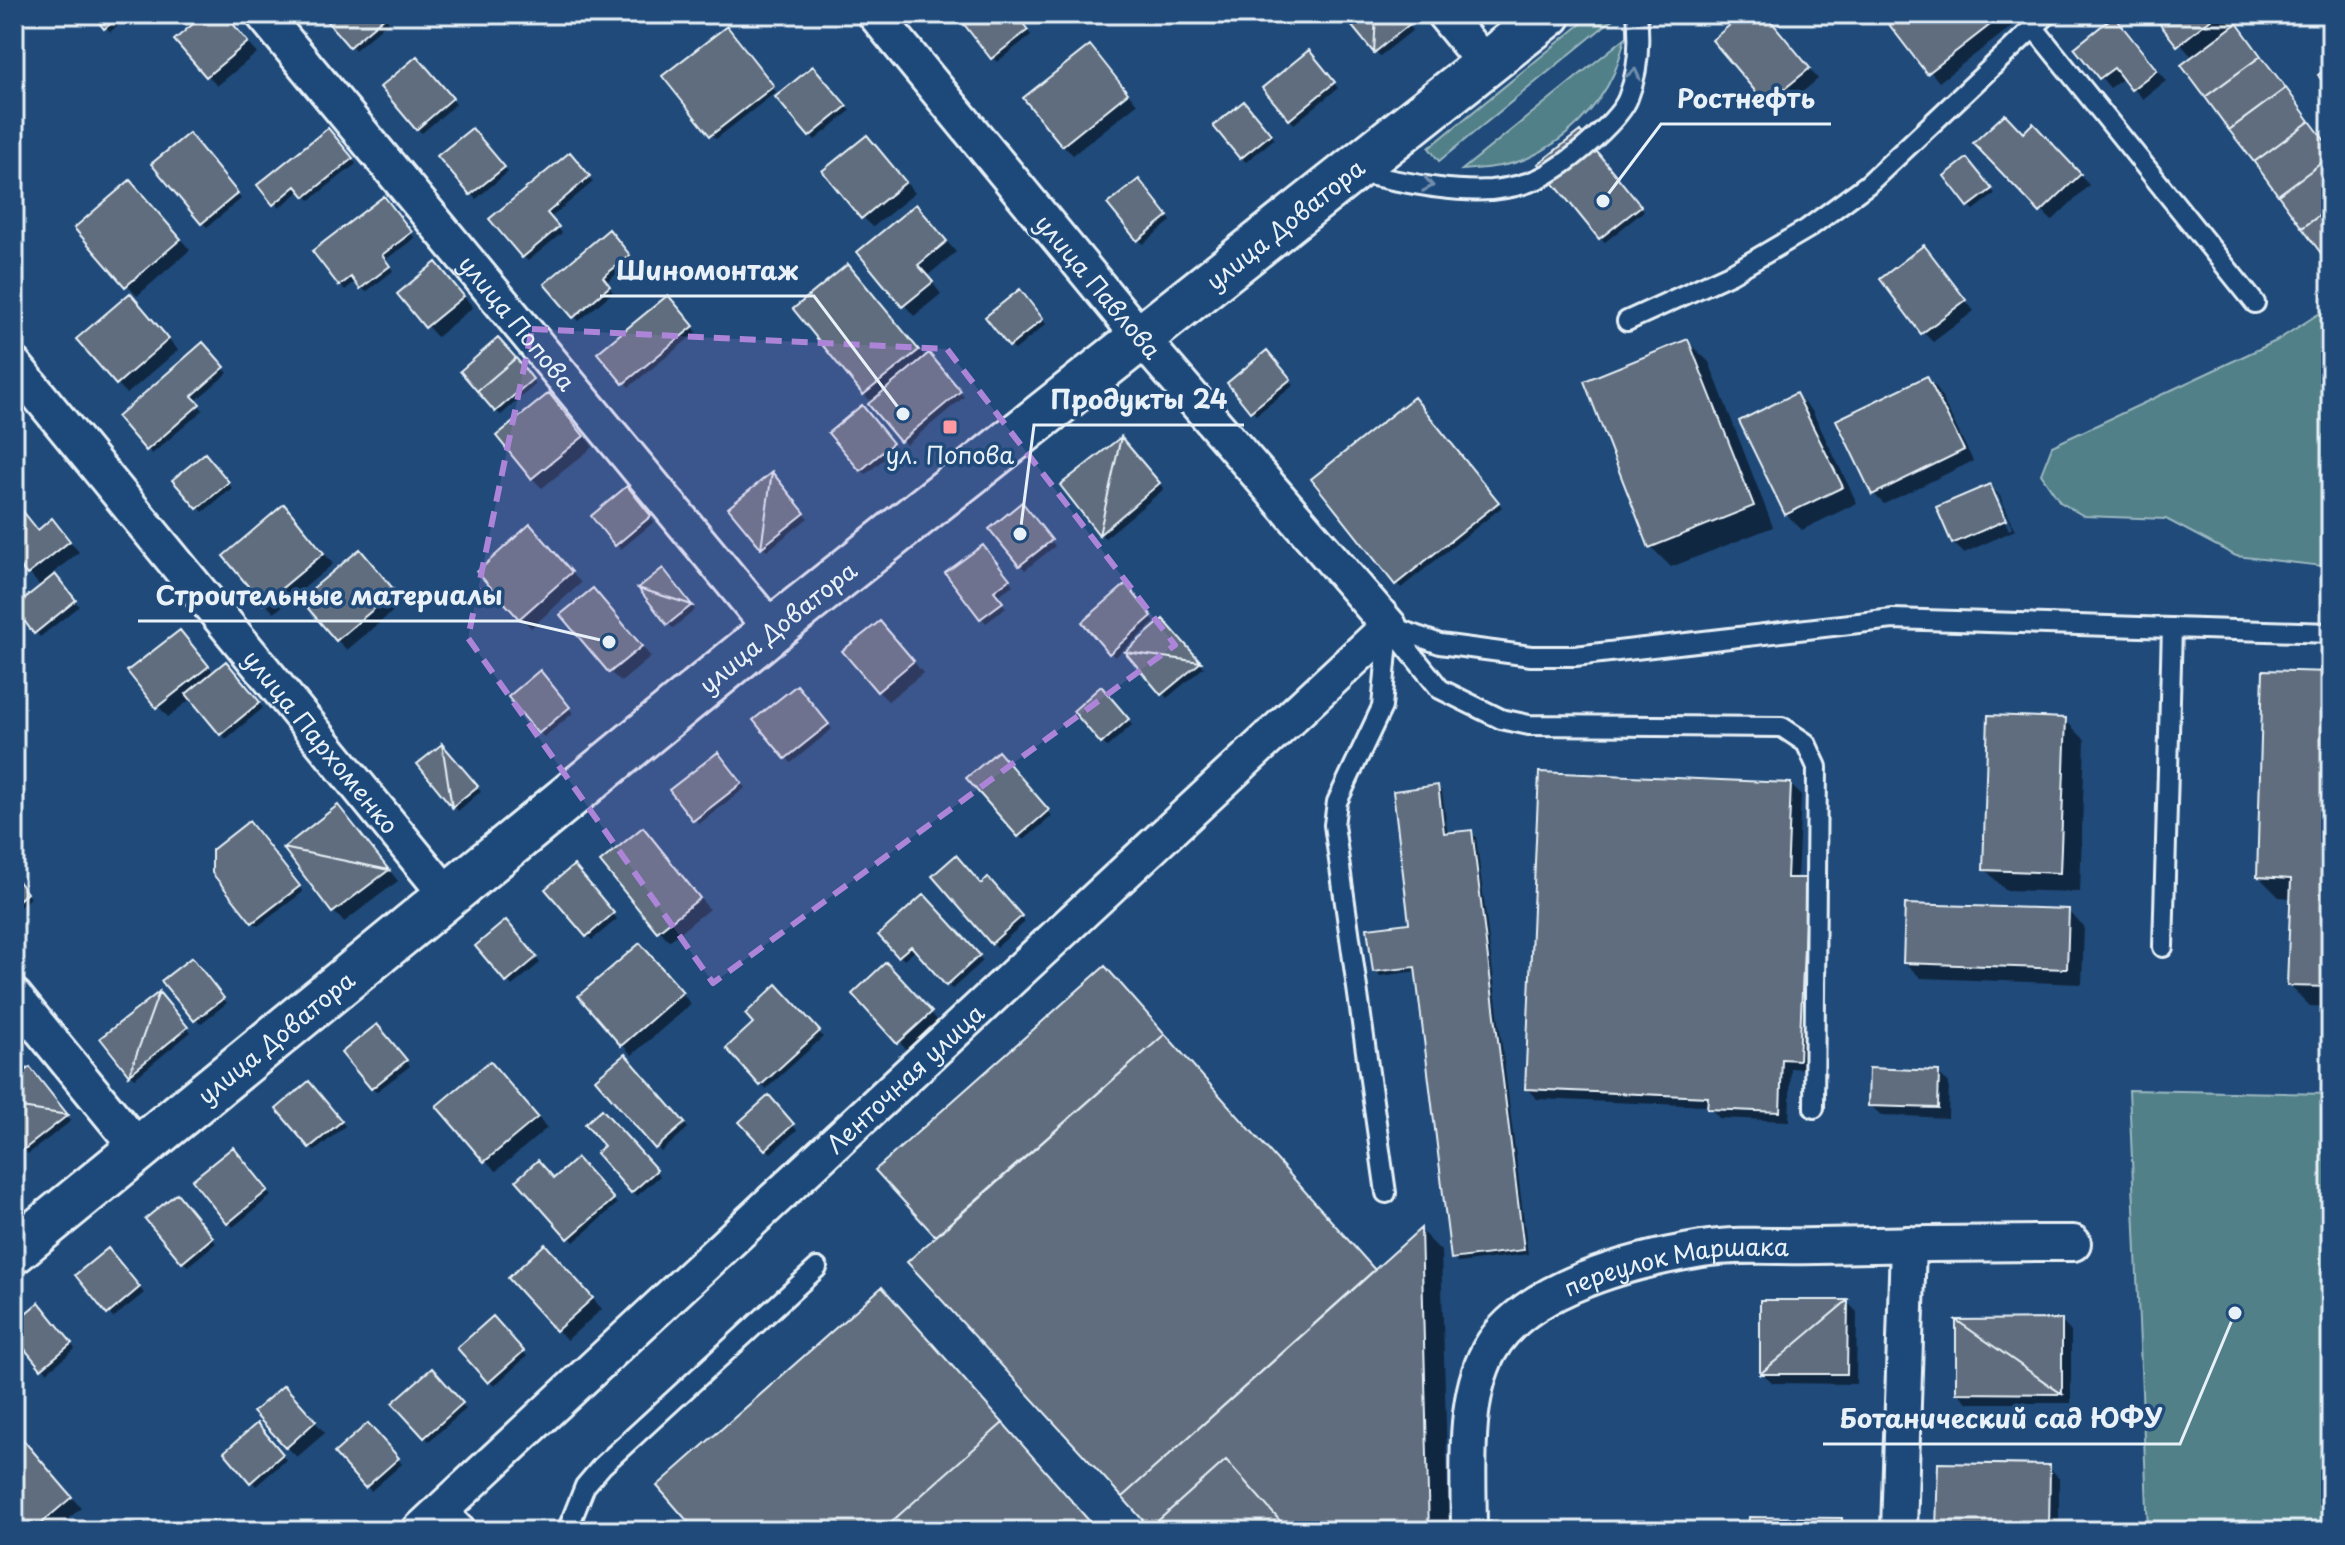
<svg xmlns="http://www.w3.org/2000/svg" width="2345" height="1545" font-family="'Playpen Sans',sans-serif">
<rect width="100%" height="100%" fill="#1f4a7a"/>
<filter id="ink" filterUnits="userSpaceOnUse"><feTurbulence type="fractalNoise" baseFrequency=".0125" numOctaves="2"/><feDisplacementMap in="SourceGraphic" scale="16" xChannelSelector="R" yChannelSelector="G"/><feConvolveMatrix kernelMatrix="1 2 1 2 8 2 1 2 1" color-interpolation-filters="sRGB"/></filter>
<g filter="url(#ink)">
<path fill="#518089" stroke="#9cb8c0" stroke-width="2" d="M1593 14H1619L1439 161 1429 148Z
M1625 38C1622 49 1619 62 1614 73 1598 109 1564 142 1528 158 1508 167 1483 168 1462 170Z
M2331 306V567L2236 556 2166 519 2084 516 2060 502 2041 474 2052 446 2276 341Z
M2129 1090 2331 1094V1531H2148Z"/>
<path fill="#0007" fill-rule="evenodd" d="M95 14H133L110 32Z
M208 14H224L257 53 217 86 177 40Z
M329 14H382L389 21 355 50Z
M978 14H1014L1031 35 997 62 992 57Z
M1344 14H1400L1413 30 1380 56Z
M1746 14H1764L1818 79 1777 113 1715 40Z
M1884 14H2007L2015 24 1939 82Z
M2154 14H2245L2248 17 2237 26 2331 148V262L2193 58Z
M2124 29 2166 81 2143 99 2124 78 2110 88 2077 48Z
M731 33 776 92 716 139 711 134Z
M1313 57 1338 88 1294 124 1290 119Z
M1100 58 1137 104 1073 155 1063 145Z
M422 63 456 104 422 133 417 129Z
M817 73 850 111 815 140 778 98Z
M1248 108 1274 139 1246 162 1242 158Z
M2033 126 2089 185 2052 221 1976 143 2023 135Z
M332 135 356 164 310 200 301 190 279 208 275 203Z
M477 135 508 172 476 199 440 157Z
M1585 138 1644 211 1605 242 1600 238Z
M194 140 241 199 207 227 202 222Z
M877 148 915 193 873 227 863 217Z
M574 159 593 182 550 218 562 233 528 261 523 256Z
M1971 165 1995 194 1974 210 1970 206Z
M1143 186 1171 221 1143 244 1110 204Z
M140 192 190 250 137 296 77 228Z
M388 203 415 238 385 260 393 271 366 292 356 281 345 290 314 251Z
M916 206 956 252 927 276 941 294 914 316 860 253Z
M14 228 23 239 14 246Z
M608 232 633 260 606 283 613 292 579 321 547 284Z
M1924 247 1974 311 1933 342 1923 332Z
M446 275 473 307 437 337 400 295Z
M858 277 926 358 933 360 964 397 906 445 795 309Z
M1024 296 1046 324 1015 350 1010 346Z
M673 302 697 332 629 387 600 353Z
M140 305 178 350 127 394 117 383Z
M1688 342 1709 362 1773 527 1671 567 1651 547Z
M203 345 228 373 195 401 203 410 152 454 120 418Z
M502 345 536 384 501 415 496 411Z
M1271 357 1294 385 1256 415 1252 410Z
M1927 378 1937 388 1973 461 1884 504 1874 494Z
M1796 395 1812 411 1857 503 1802 530 1786 514Z
M1418 404 1502 507 1401 588 1397 583Z
M559 406 593 447 542 488 532 478Z
M866 412 896 449 866 474 861 469Z
M1126 444 1164 489 1105 538 1100 534Z
M209 460 232 488 203 512 175 480Z
M776 480 808 518 767 551 763 547Z
M1990 486 2000 496 2015 530 1964 553 1953 543ZM1993 495H1998L2012 528 2009 530Z
M631 494 654 522 621 549 594 517Z
M14 503 39 532 52 521 79 552 52 574 79 606 40 637 16 608 41 587 14 556Z
M1026 510 1055 546 1025 570 991 529Z
M294 517 333 564 274 613 264 602Z
M540 537 581 583 531 628 480 572Z
M988 552 1013 585 997 596 1006 608 986 623 948 574Z
M370 562 404 602 347 650 337 640Z
M668 575 695 610 673 628 668 624Z
M1130 591 1155 622 1115 657 1110 652Z
M603 601 651 657 621 682 610 672Z
M1163 622 1204 667 1167 698 1128 652Z
M890 633 923 673 888 701 878 691Z
M190 642 214 673 230 668 263 708 226 739 192 698 168 717 158 706Z
M2331 674V1007L2310 1006 2289 985 2292 898 2279 897 2259 877Z
M545 678 573 713 544 737 539 732Z
M802 692 832 729 791 763 756 721Z
M1106 693 1132 725 1107 747 1102 742Z
M2065 720 2085 740 2080 892 2005 890 1985 869Z
M447 751 481 791 458 811 420 764Z
M1002 758 1052 816 1024 840 1019 836Z
M722 759 745 788 699 824 672 790Z
M1791 785 1801 795 1797 880H1806L1816 890 1809 1069 1791 1068 1789 1121 1719 1118 1709 1106 1537 1099 1527 1089Z
M1438 787 1442 792 1448 835 1471 833 1476 837 1528 1254 1458 1263 1453 1258 1417 971 1380 976 1375 971 1411 925Z
M338 808 398 881 344 922 334 912Z
M254 828 303 892 258 926 253 922Z
M643 830 709 909 669 941 603 862Z
M578 872 617 919 592 940 587 935Z
M14 878 30 898 14 912Z
M988 880 1025 922 997 947 993 942 981 886Z
M924 896 983 961 952 989 916 950 904 960 881 935Z
M2068 911 2084 926 2082 984 1921 978 1905 963Z
M511 927 540 963 512 986 508 981Z
M650 955 691 1004 632 1055 622 1044Z
M196 964 227 1003 200 1024 164 981Z
M896 975 940 1023 909 1052 899 1042Z
M777 987 823 1037 766 1089 728 1048 756 1023Z
M1125 989 1376 1272 1421 1231 1441 1251 1449 1531H1150L1153 1528 938 1236 878 1170Z
M163 999 191 1032 135 1078 130 1073Z
M381 1031 410 1066 376 1092 372 1088Z
M625 1057 688 1128 661 1152 657 1147Z
M1938 1073 1949 1083 1948 1118 1881 1115 1870 1105Z
M34 1074 71 1121 28 1154 14 1137V1082Z
M500 1074 547 1128 496 1171 485 1160Z
M313 1088 345 1126 315 1151 279 1109Z
M768 1098 797 1130 771 1153 742 1122Z
M602 1111 660 1176 637 1196 598 1154 607 1146Z
M238 1154 271 1196 233 1227 229 1222Z
M577 1160 617 1204 574 1242 518 1180H554Z
M181 1201 216 1243 188 1266 183 1262Z
M112 1255 144 1293 113 1318 109 1313Z
M555 1257 602 1309 567 1340 557 1330Z
M882 1290 1094 1528 1091 1531H699Z
M1847 1302 1857 1312 1856 1384 1773 1383 1762 1373Z
M44 1310 75 1349 47 1372 14 1332V1325Z
M493 1319 527 1356 494 1386 460 1348Z
M2061 1321 2071 1332V1403H1968L1958 1393Z
M432 1370 466 1409 429 1441 395 1403Z
M294 1398 325 1433 297 1457 287 1447Z
M368 1426 402 1464 371 1491 337 1453Z
M261 1430 286 1460 256 1486 252 1481Z
M14 1431 81 1508 54 1531H14Z
M2049 1467 2059 1478V1531H1938Z
M1841 1520 1852 1531H1750Z"/>
<path fill="#5f6d7e" stroke="#e8f1f8" stroke-width="2" d="M92 14H123L104 29Z
M205 14H225L248 42 206 77 174 40Z
M326 14H384L386 16 349 47 323 17Z
M975 14H1016L1028 30 991 59 963 23Z
M1342 14H1376L1374 53Z
M1376 14H1401L1410 24 1374 53Z
M1743 14H1765L1810 68 1766 104 1712 40Z
M1881 14H2004L1927 74Z
M2152 14H2217L2177 46Z
M2114 16 2157 70 2131 90 2114 68 2099 79 2074 48Z
M2237 23 2261 56 2205 97 2181 65Z
M727 26 774 86 710 136 662 76Z
M1090 45 1128 93 1062 146 1023 98Z
M1309 50 1335 82 1289 120 1262 88Z
M417 56 453 98 416 130 380 87Z
M2261 56 2286 88 2229 130 2205 97Z
M2331 65V93L2318 75Z
M813 66 847 106 809 137 775 97Z
M2286 88 2310 121 2254 162 2229 130Z
M1244 101 1271 134 1240 159 1213 126Z
M2005 114 2023 133 2033 123 2081 174 2040 213 1973 143Z
M2310 121 2331 149V156L2278 195 2254 162Z
M328 128 353 158 305 197 296 186 273 205 257 185Z
M472 128 505 167 470 195 437 156Z
M1580 131 1641 206 1599 239 1538 164Z
M189 133 238 193 201 224 151 164Z
M867 135 906 182 861 219 822 171Z
M570 152 590 176 547 213 559 227 522 258 489 219Z
M2331 156V207L2302 228 2278 195Z
M1967 158 1992 189 1968 207 1944 176Z
M1139 179 1168 216 1137 241 1107 204Z
M130 180 181 239 125 287 74 228Z
M384 196 412 232 382 255 390 266 360 289 351 277 339 286 312 251Z
M916 204 947 241 918 265 933 282 902 307 857 252Z
M2331 207V258L2327 261 2302 228Z
M609 229 630 255 603 277 610 286 573 318 544 284Z
M1924 245 1966 300 1921 334 1880 279Z
M436 262 464 296 425 328 397 294Z
M848 264 919 350 863 395 793 309Z
M1020 289 1043 319 1009 347 985 317Z
M130 293 169 339 116 385 76 339Z
M668 295 694 326 623 384 597 353Z
M498 338 516 358 477 391 460 371Z
M1688 339 1754 506 1649 548 1584 381Z
M203 342 225 367 192 396 200 404 146 451 117 417Z
M1267 350 1291 379 1250 412 1227 383Z
M929 353 961 391 900 442 868 404Z
M516 358 533 379 495 412 477 391Z
M1927 376 1964 450 1872 495 1836 420Z
M549 393 584 436 531 479 496 436Z
M1796 393 1843 487 1785 515 1739 421Z
M1414 397 1499 502 1395 585 1311 479Z
M862 405 893 443 860 471 828 433Z
M1121 437 1099 535 1060 485Z
M1121 437 1160 483 1099 535Z
M205 453 229 482 197 509 172 480Z
M772 472 805 513 761 548Z
M772 472 761 548 728 508Z
M1990 484 2006 520 1952 544 1936 507Z
M627 486 651 516 615 546 591 516Z
M14 500 38 530 52 518 70 541 27 575 14 559Z
M1022 502 1052 540 1019 566 989 529Z
M284 504 324 553 263 604 223 556Z
M530 524 572 572 519 619 477 572Z
M983 545 1010 579 994 591 1003 602 980 619 945 573Z
M360 549 395 591 336 641 300 599Z
M663 568 692 605 638 588Z
M55 574 76 600 34 634 14 607Z
M1126 584 1152 616 1109 654 1082 622Z
M593 588 642 646 609 673 560 615Z
M638 588 692 605 667 625Z
M1163 619 1201 662 1125 652Z
M880 621 914 661 877 692 842 651Z
M180 630 209 666 156 708 127 671Z
M1125 652 1201 662 1161 695Z
M226 661 260 702 220 735 186 694Z
M540 670 570 707 538 734 508 697Z
M2263 670 2331 672V987L2287 986 2291 879 2257 877Z
M797 685 829 724 785 759 753 720Z
M1101 686 1129 719 1101 744 1073 711Z
M1988 715 2066 718 2060 873 1983 870Z
M442 744 478 786 452 807Z
M442 744 452 807 417 764Z
M998 751 1049 810 1018 837 966 778Z
M718 752 742 783 693 821 669 790Z
M1539 772 1791 783 1787 878H1807L1799 1060 1782 1059 1780 1112 1707 1109 1708 1097 1525 1089Z
M1438 785 1444 833 1472 830 1524 1250 1451 1259 1415 967 1373 972 1367 928 1409 923 1393 791Z
M338 805 389 870 283 848Z
M249 821 300 886 252 923 212 873V850Z
M643 827 700 898 657 932 600 862Z
M283 848 389 870 332 913Z
M956 855 981 884 988 877 1022 916 991 944 932 876Z
M574 865 614 913 586 937 545 889Z
M14 876 27 893 14 904Z
M924 894 980 955 946 986 911 946 898 957 878 935Z
M1905 904 2069 909 2067 969 1903 963Z
M506 920 537 957 506 983 475 946Z
M640 943 683 992 621 1046 578 996Z
M192 957 224 998 194 1021 161 981Z
M886 962 932 1012 897 1044 852 994Z
M1105 966 1165 1034 935 1236 875 1170Z
M777 984 820 1031 760 1086 726 1048 753 1023 745 1014Z
M159 992 188 1027 129 1075Z
M159 992 129 1075 100 1038Z
M377 1024 407 1060 371 1089 341 1053Z
M1165 1034 1375 1270 1122 1497 907 1262Z
M625 1054 685 1123 655 1149 595 1079Z
M490 1061 538 1117 484 1162 436 1106Z
M30 1067 68 1115 14 1107V1079Z
M1869 1068 1939 1071 1938 1108 1868 1106Z
M309 1081 342 1121 309 1148 276 1109Z
M769 1095 794 1124 765 1150 739 1122Z
M14 1107 68 1115 22 1151 14 1140Z
M602 1109 657 1170 631 1193 596 1153 604 1146 585 1124Z
M233 1147 268 1190 227 1224 192 1180Z
M577 1158 614 1199 568 1239 516 1180 538 1160 554 1178Z
M177 1193 213 1237 182 1263 145 1219Z
M1421 1228 1429 1531H1289L1226 1460 1150 1528 1122 1497Z
M545 1244 593 1298 556 1331 508 1278Z
M108 1248 140 1287 107 1315 75 1275Z
M882 1287 1003 1423 881 1531H696L657 1486Z
M1760 1300H1848L1760 1374Z
M1848 1300 1847 1374H1760Z
M39 1302 72 1343 41 1369 14 1336V1323Z
M493 1316 524 1351 488 1383 457 1348Z
M2062 1319V1394L1956 1320Z
M1956 1320 2062 1394 1956 1393Z
M432 1368 463 1403 424 1438 392 1403Z
M284 1385 316 1421 286 1448 253 1412Z
M257 1423 283 1454 250 1483 224 1452Z
M368 1423 399 1458 365 1488 334 1453Z
M1003 1423 1091 1523 1082 1531H881Z
M14 1429 72 1497 32 1531H14Z
M1226 1460 1289 1531H1147L1150 1528Z
M1938 1463 2050 1465 2049 1531H1936Z
M1749 1517 1842 1518V1531H1748Z"/>
<g fill="none" stroke-linecap="round" stroke-linejoin="round">
<defs>
<path id="lane" d="M2034 28 2255 303
M1357 173C1401 181 1446 193 1491 190 1512 188 1537 182 1554 170 1574 158 1620 119 1628 98 1639 71 1640 43 1637 14
M1627 321 1732 273 1807 229 1868 184 2048 14
M1389 626 1440 644 1531 656H1575L1893 619 2331 633
M1391 628 1440 689 1501 719 1529 725 1782 727 1806 743 1817 767 1814 1108
M2163 947 2172 628
M1386 1193 1334 825 1337 802 1382 707 1389 629
M445 1507 469 1531
M567 1531 585 1486 602 1466 817 1268"/>
<g id="street">
<path id="s1" d="M263 14 772 630"/>
<path d="M1444 14 1486 65"/>
<path id="s2" d="M14 365 448 896"/>
<path d="M14 996 139 1149"/>
<path id="s3" d="M419 1531 1389 626 1140 337 875 14"/>
<path id="s4" d="M1469 1531C1469 1476 1462 1400 1489 1351 1524 1287 1635 1260 1702 1249 1739 1243 1780 1247 1817 1246 1902 1244 1987 1243 2073 1243"/>
<path d="M1899 1531 1908 1244"/>
</g>
<g id="primary">
<path id="s5" d="M14 1251 772 630 1549 14"/>
</g>
</defs>
<use href="#lane" stroke="#e8f1f8" stroke-width="24"/>
<use href="#street" stroke="#e8f1f8" stroke-width="40"/>
<use href="#primary" stroke="#e8f1f8" stroke-width="50"/>
<use href="#lane" stroke="#1f4a7a" stroke-width="18"/>
<use href="#street" stroke="#1f4a7a" stroke-width="34"/>
<use href="#primary" stroke="#1f4a7a" stroke-width="44"/>
</g>
<defs><path id="oneway-chevron" d="M-2-3.5L2.5 0L-2 3.5" fill="none" stroke-width="1.6" stroke-linecap="round" stroke-linejoin="round" transform="scale(2)"/></defs>
<g stroke="#6f8dac">
<use href="#oneway-chevron" transform="translate(1634 74) rotate(-77)"/>
<use href="#oneway-chevron" transform="translate(1428 185) rotate(10)"/>
</g>
</g>
<path fill="#ac85d9" fill-opacity="0.2" stroke="#ac85d9" stroke-width="6" stroke-dasharray="16 10" stroke-linejoin="round" d="M532 329 947 349 1175 645 713 983 468 638Z"/>
<rect fill="#ff9aa2" stroke="#1f4a7a" stroke-width="3" x="942" y="419" width="16" height="16" rx="4"/>
<g text-anchor="middle" dominant-baseline="central" stroke-width="7" stroke-linejoin="round" paint-order="stroke">
<g font-size="24" fill="#e8f1f8" stroke="#1f4a7a">
<text stroke="none"><textPath href="#s5" startOffset="1634">улица Доватора</textPath></text>
<text transform="translate(1099 286) rotate(50)">улица Павлова</text>
<text stroke="none"><textPath href="#s1" startOffset="400">улица Попова</textPath></text>
<text stroke="none"><textPath href="#s5" startOffset="986">улица Доватора</textPath></text>
<text stroke="none"><textPath href="#s2" startOffset="486">улица Пархоменко</textPath></text>
<text stroke="none"><textPath href="#s5" startOffset="338">улица Доватора</textPath></text>
<text stroke="none"><textPath href="#s3" startOffset="664">Ленточная улица</textPath></text>
<text stroke="none"><textPath href="#s4" startOffset="398">переулок Маршака</textPath></text>
</g>
<g font-size="24" fill="#e8f1f8" stroke="#1f4a7a">
<text x="950" y="454">ул. Попова</text>
</g>
</g>
<path fill="none" stroke="#e8f1f8" stroke-width="3" d="M1603 201L1661 124H1831M903 414L814 296H600M1020 534L1034 425H1244M609 642L519 621H138M2235 1313L2180 1444H1823"/>
<g fill="#e8f1f8" stroke="#1f4a7a" stroke-width="3">
<circle cx="1603" cy="201" r="8"/>
<circle cx="903" cy="414" r="8"/>
<circle cx="1020" cy="534" r="8"/>
<circle cx="609" cy="642" r="8"/>
<circle cx="2235" cy="1313" r="8"/>
</g>
<g font-size="26" text-anchor="middle" font-weight="bold" fill="#e8f1f8" stroke="#1f4a7a" stroke-width="7" stroke-linejoin="round" paint-order="stroke">
<text x="1746" y="108">Ростнефть</text>
<text x="707" y="280">Шиномонтаж</text>
<text x="1139" y="409">Продукты 24</text>
<text x="329" y="605">Строительные материалы</text>
<text x="2001" y="1428">Ботанический сад ЮФУ</text>
</g>
<rect width="2345" height="1545" fill="none" stroke="#1f4a7a" stroke-width="48"/>
<rect x="24" y="24" width="2297" height="1497" fill="none" stroke="#e8f1f8" stroke-width="3" filter="url(#ink)"/>
</svg>
